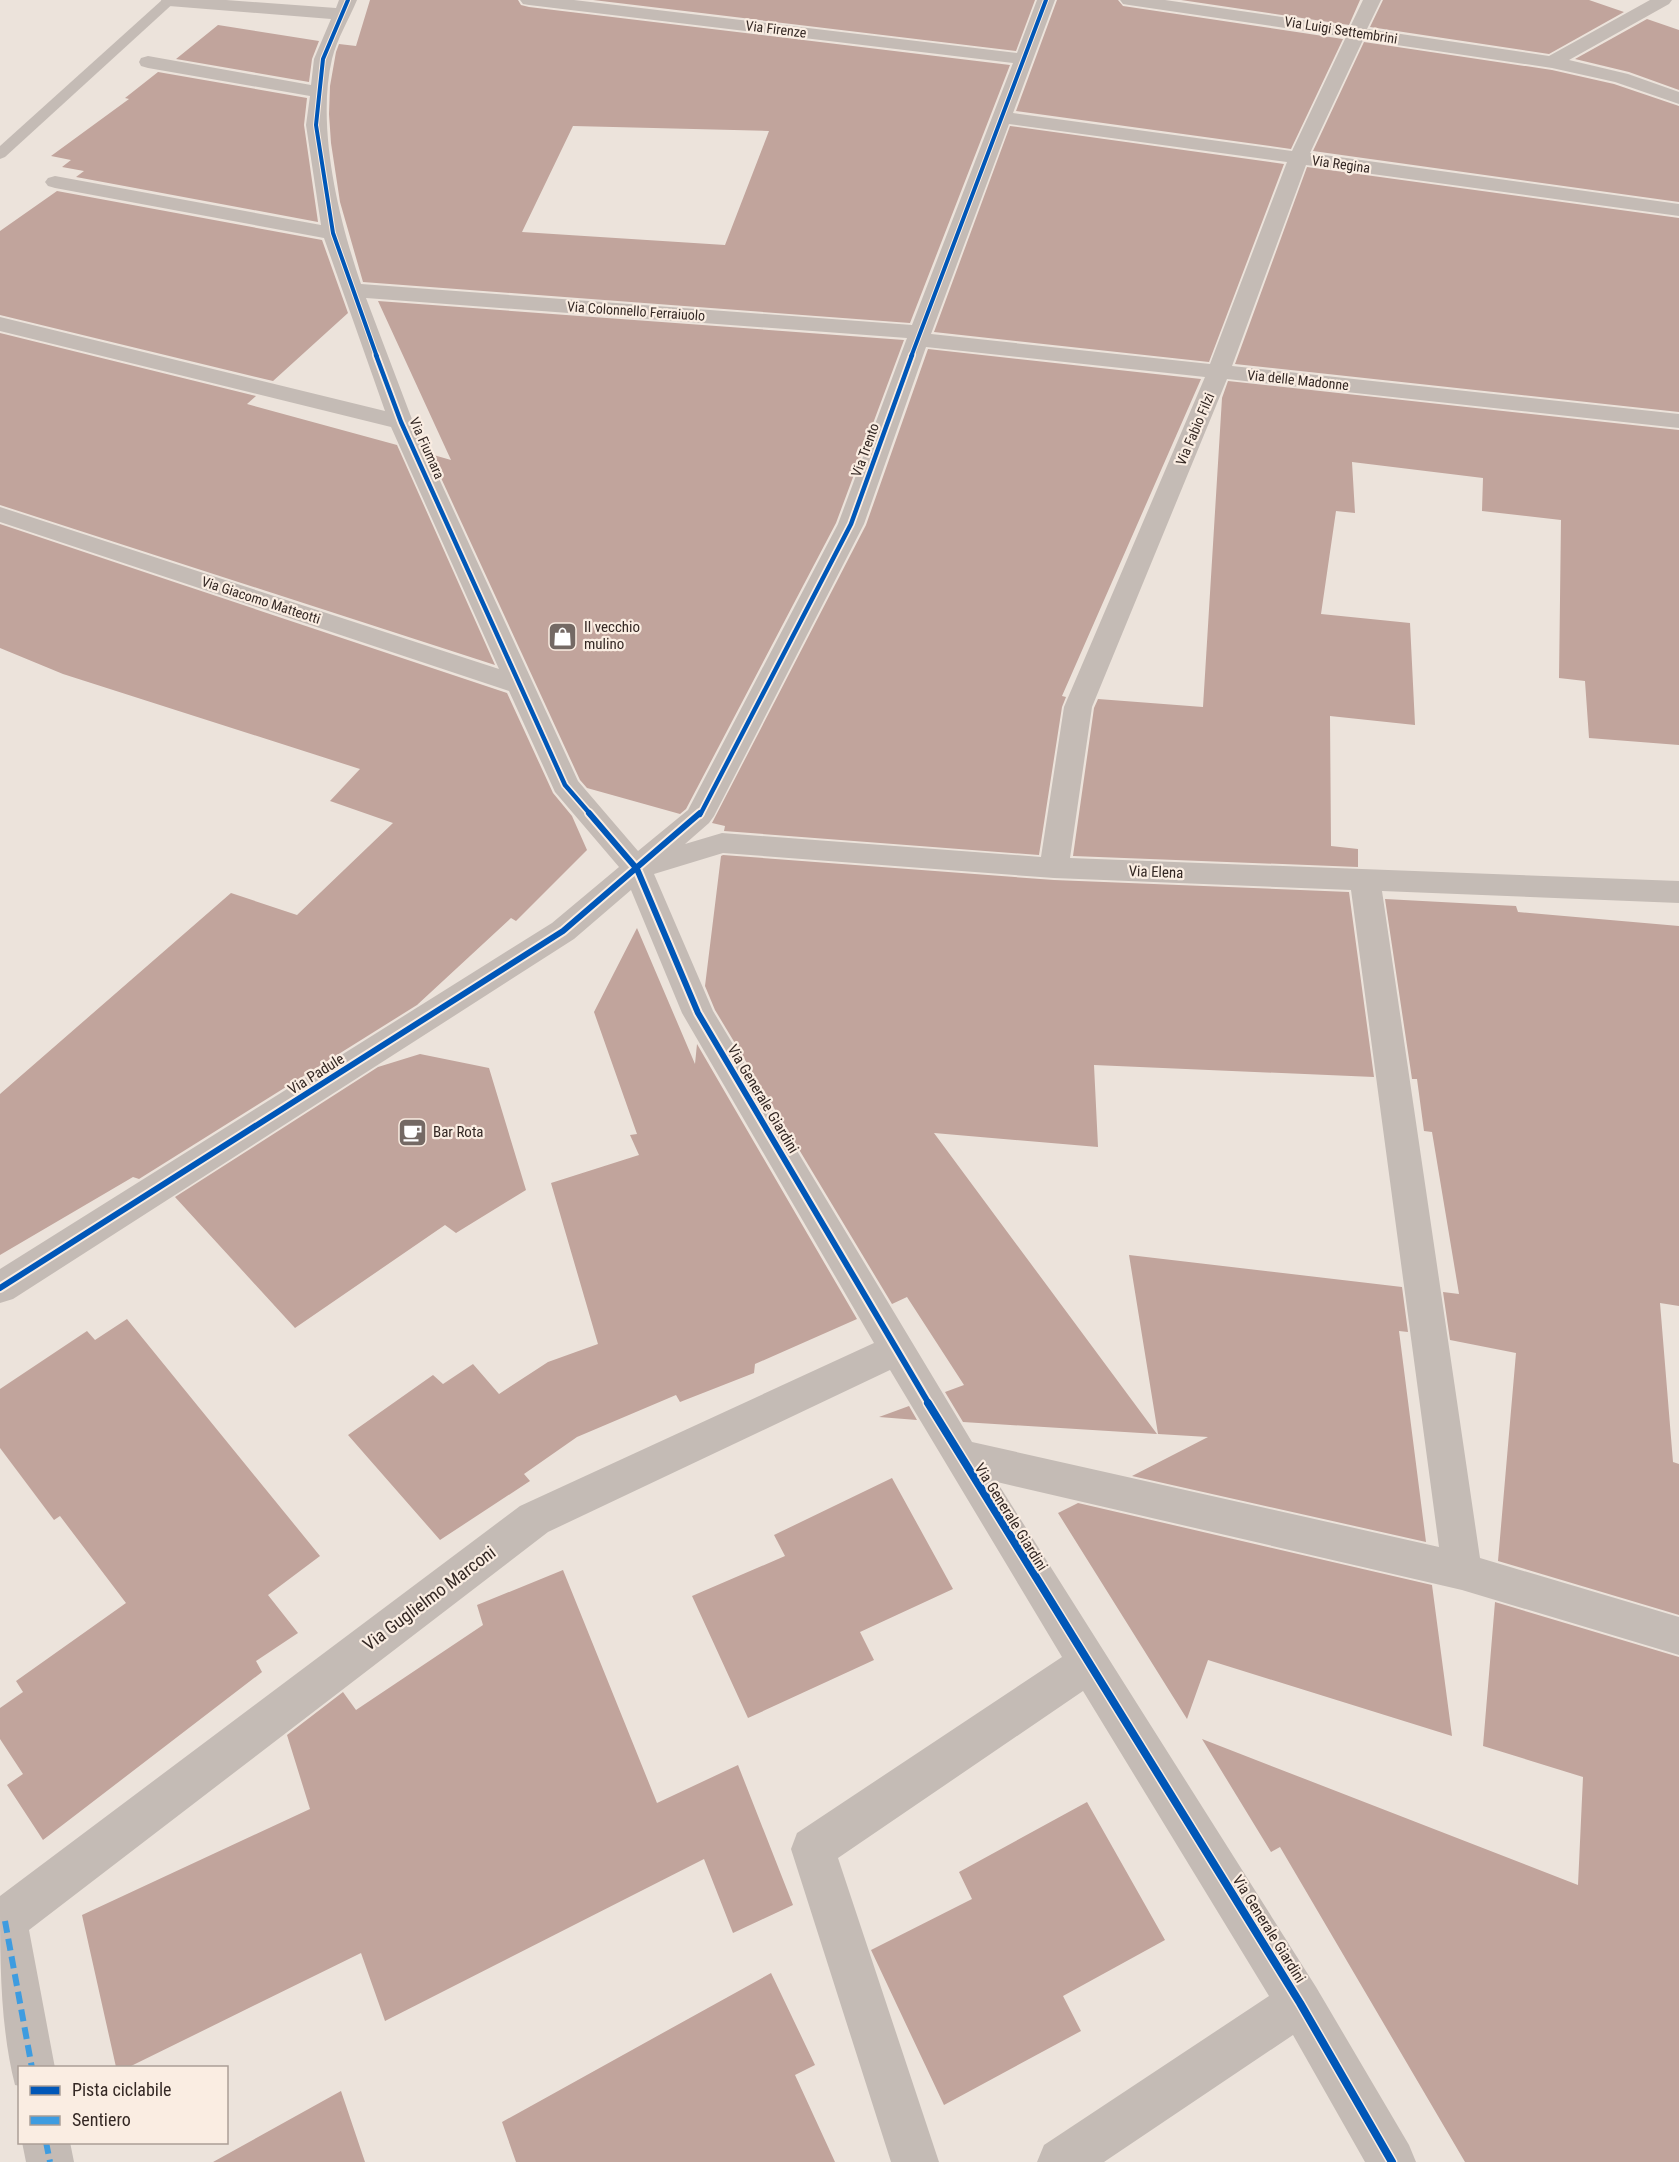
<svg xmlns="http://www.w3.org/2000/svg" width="1679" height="2162" font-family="'Roboto Condensed',sans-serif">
<rect width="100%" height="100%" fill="#ece3db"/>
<path fill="#c1a49c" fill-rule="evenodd" d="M370 0H518L521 5 529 7 1010 65 910 323 363 282 340 202 331 143 329 114 330 86 336 52 339 44 356 46ZM573 126 769 131 725 245 522 232Z
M593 0H1035L1016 51Z
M1057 0H1118L1123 6 1343 39 1291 149 1016 111Z
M1181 0H1360L1349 25Z
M1383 0H1589L1624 12 1549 54 1370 27Z
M1647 19 1679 30V90L1629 72 1575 59Z
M218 25 319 41 312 59 309 82 176 59Z
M1364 42 1552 70 1614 84 1679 106V202L1313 151Z
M158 72 307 98 304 125 318 222 76 177 84 171 62 167 71 160 51 156 129 99 125 98Z
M1010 126 1284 164 1209 362 934 332Z
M1307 167 1679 218V412L1235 364Z
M57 191 322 240 348 313 273 381 0 315V231Z
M378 301 904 340 836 523 686 809 680 814 587 788 580 780 430 454 451 460Z
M0 333 256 396 247 404 397 445 495 665 0 505Z
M928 349 1201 379 1062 696 1066 697 1062 707 1039 855 724 831 725 826 712 823 866 525Z
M1228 381 1679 430V745L1589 738 1585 681 1559 678 1561 520 1482 511 1483 478 1352 462 1355 513 1336 511 1321 614 1410 623 1415 725 1330 716 1331 846 1358 849V867L1073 856 1094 708 1098 699 1203 707 1222 398Z
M0 524 507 693 553 793 572 816 587 850 516 921 511 918 417 1005 139 1179 133 1177 0 1255V1094L231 893 297 915 393 823 330 801 360 769 63 674 0 648Z
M723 855 1054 880 1349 892 1374 1077 1094 1065 1098 1147 934 1133 1157 1434 963 1422 945 1392 964 1385 907 1297 892 1304 715 1010 705 986 721 856Z
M1385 899 1516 906 1518 912 1679 926V1306L1660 1303 1673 1462 1679 1464V1615L1498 1561 1516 1353 1450 1340 1443 1292 1459 1294 1432 1132 1424 1131 1417 1079H1412Z
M637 928 695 1064 697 1044 857 1319 755 1364 754 1373 680 1402 676 1395 577 1437 524 1474 530 1481 440 1540 348 1435 433 1375 443 1384 473 1364 499 1394 548 1362 598 1344 551 1183 639 1155 630 1135 637 1134 594 1012Z
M420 1054 489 1068 526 1190 456 1233 445 1225 295 1328 175 1197 378 1067Z
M1129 1255 1402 1287 1408 1332 1399 1331 1426 1542 1132 1476 1208 1437 1158 1434Z
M127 1319 320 1556 268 1595 298 1633 256 1661 262 1672 43 1840 7 1785 23 1774 0 1739V1708L23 1692 16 1681 126 1603 60 1516 54 1520 0 1448V1389L87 1331 95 1340Z
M909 1406 917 1420 879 1417Z
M892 1478 953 1589 860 1632 874 1660 748 1718 692 1596 785 1556 774 1535Z
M1078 1503 1432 1585 1452 1736 1208 1660 1187 1719 1058 1513Z
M563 1570 657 1803 738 1765 793 1905 733 1933 704 1859 385 2021 361 1953 129 2067H116L82 1915 310 1809 287 1735 343 1692 356 1710 483 1625 477 1605Z
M1495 1602 1679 1657V2162H1465L1280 1847 1271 1852 1202 1739 1578 1885 1583 1777 1483 1746Z
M1087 1802 1165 1940 1063 1996 1081 2031 944 2105 871 1950 972 1899 959 1872Z
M771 1973 815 2065 795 2075 835 2162H516L502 2122Z
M341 2091 365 2162H213Z"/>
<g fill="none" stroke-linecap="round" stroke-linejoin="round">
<path fill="#c4bbb5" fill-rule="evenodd" d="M162 0H177L5 157 0 159V146Z"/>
<path fill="#c4bbb5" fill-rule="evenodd" d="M161 0H226L336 8 339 0H357C349 19 337 39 332 59 316 127 339 220 361 284L912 325 1013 63 529 5 523 4 520 0H574L1017 53 1037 0H1055L1013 113 1292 151 1346 37 1129 5 1123 4 1120 0H1165L1350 27 1363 0H1381L1367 29 1549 56 1650 0H1672L1669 4 1569 60 1628 74 1679 92V104L1615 82 1552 68 1363 40 1310 153 1679 204V216L1306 165 1232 366 1679 414V428L1227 379 1092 707 1070 858 1679 881V903L1382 891 1480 1558 1679 1617V1655L1462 1590 997 1482 1316 1987 1409 2145 1416 2162H1365L1293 2035 1104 2162H1037L1044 2145 1269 1996 1083 1691 838 1858 939 2162H891L791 1849 797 1833 1062 1657 890 1370 548 1532 29 1930 55 2068H20V2086L15 2085C0 2027 0 1958 0 1896L520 1506 874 1343 682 1013 631 890 574 939 13 1299 0 1303V1269L552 923 619 867 555 792 509 691 0 522V507L499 669 391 427 0 331V317L385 411 324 238 55 188 48 186 45 182 48 178 55 176 321 225 306 125 310 96 148 68 141 66 139 62 141 58 148 56 311 85 314 59 331 19 169 6 163 5ZM1009 124 1287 162 1210 364 931 334ZM366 298 907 338 838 524 688 810 638 851 578 781 413 422ZM926 347 1205 377 1064 707 1041 857 722 833 685 844 709 823 714 816 864 524ZM723 853 1054 878 1351 890 1439 1547 972 1442 713 1011 654 874Z
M22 2142H70L74 2162H26Z"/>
<path stroke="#3e9ce0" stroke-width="6" stroke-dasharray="12 6" stroke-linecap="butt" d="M5 1921 32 2068
M46 2142 50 2162"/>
<defs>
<path id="cycleway-far3" d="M348 0 323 59 316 125 333 233 377 357
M911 357 1046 0"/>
<path id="cycleway-far2" d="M376 355 401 422 565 785 591 815
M700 815 851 524 912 355"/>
<path id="cycleway-far1" d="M589 813 637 869 698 1013 929 1404
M0 1288 563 931 700 813"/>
<path id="cycleway" d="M928 1403 1300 2003 1392 2162"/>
</defs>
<use href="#cycleway-far3" stroke="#faede2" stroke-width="6"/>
<use href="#cycleway-far2" stroke="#faede2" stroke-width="8"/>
<use href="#cycleway-far1" stroke="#faede2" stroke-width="10"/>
<use href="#cycleway" stroke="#faede2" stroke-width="11"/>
<use href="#cycleway-far3" stroke="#0057b8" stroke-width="4"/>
<use href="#cycleway-far2" stroke="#0057b8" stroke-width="4.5"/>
<use href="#cycleway-far1" stroke="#0057b8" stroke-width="6"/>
<use href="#cycleway" stroke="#0057b8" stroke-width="8"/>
</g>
<defs>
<symbol id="shop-square" viewBox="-11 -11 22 22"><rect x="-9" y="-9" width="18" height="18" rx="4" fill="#746964" stroke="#faede2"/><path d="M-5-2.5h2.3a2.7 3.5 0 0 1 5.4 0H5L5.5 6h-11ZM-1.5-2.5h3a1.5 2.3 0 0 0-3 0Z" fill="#fff"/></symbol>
<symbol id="cafe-square" viewBox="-11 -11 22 22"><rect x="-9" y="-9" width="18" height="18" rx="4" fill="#746964" stroke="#faede2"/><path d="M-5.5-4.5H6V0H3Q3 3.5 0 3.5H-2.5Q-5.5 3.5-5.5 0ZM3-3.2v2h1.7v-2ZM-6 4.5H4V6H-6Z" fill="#fff"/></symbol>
</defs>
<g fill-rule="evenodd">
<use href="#shop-square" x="546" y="620" width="33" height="33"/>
<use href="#cafe-square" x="396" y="1116" width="33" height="33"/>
</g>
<g text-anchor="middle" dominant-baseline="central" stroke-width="4.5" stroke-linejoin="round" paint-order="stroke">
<g font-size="14" fill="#342824" stroke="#faede2">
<text transform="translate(776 29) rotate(7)">Via Firenze</text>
<text transform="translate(1341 30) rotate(9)">Via Luigi Settembrini</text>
<text transform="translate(1341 164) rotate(8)">Via Regina</text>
<text transform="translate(636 311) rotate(4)">Via Colonnello Ferraiuolo</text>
<text transform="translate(1298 380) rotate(6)">Via delle Madonne</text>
<text transform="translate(1195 429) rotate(-67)">Via Fabio Filzi</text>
<text transform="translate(427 448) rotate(66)">Via Fiumara</text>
<text transform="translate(865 450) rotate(-70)">Via Trento</text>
<text transform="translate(261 600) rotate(18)">Via Giacomo Matteotti</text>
</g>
<g font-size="15" fill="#342824" stroke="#faede2" text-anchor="start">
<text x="584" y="627">Il vecchio<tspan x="584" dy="17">mulino</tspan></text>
<text x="433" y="1132">Bar Rota</text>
</g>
<g font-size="15" fill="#342824" stroke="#faede2">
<text transform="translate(1156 872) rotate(2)">Via Elena</text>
<text transform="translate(316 1074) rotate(-32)">Via Padule</text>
<text transform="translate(763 1099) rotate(59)">Via Generale Giardini</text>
<text transform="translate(1011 1517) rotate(58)">Via Generale Giardini</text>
<text transform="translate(1269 1929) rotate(58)">Via Generale Giardini</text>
</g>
<g font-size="18" fill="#342824" stroke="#faede2">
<text transform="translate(429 1598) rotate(-37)">Via Guglielmo Marconi</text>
</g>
</g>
<rect x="18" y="2066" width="210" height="78" fill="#faede2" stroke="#ab9e96" stroke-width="1.5"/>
<rect x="30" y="2086" width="30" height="9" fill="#0057b8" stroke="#ab9e96" stroke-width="1.5"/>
<text x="72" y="2096" font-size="18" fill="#342824">Pista ciclabile</text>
<rect x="30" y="2116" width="30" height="9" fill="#3e9ce0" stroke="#ab9e96" stroke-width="1.5"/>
<text x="72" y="2126" font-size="18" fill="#342824">Sentiero</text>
</svg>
